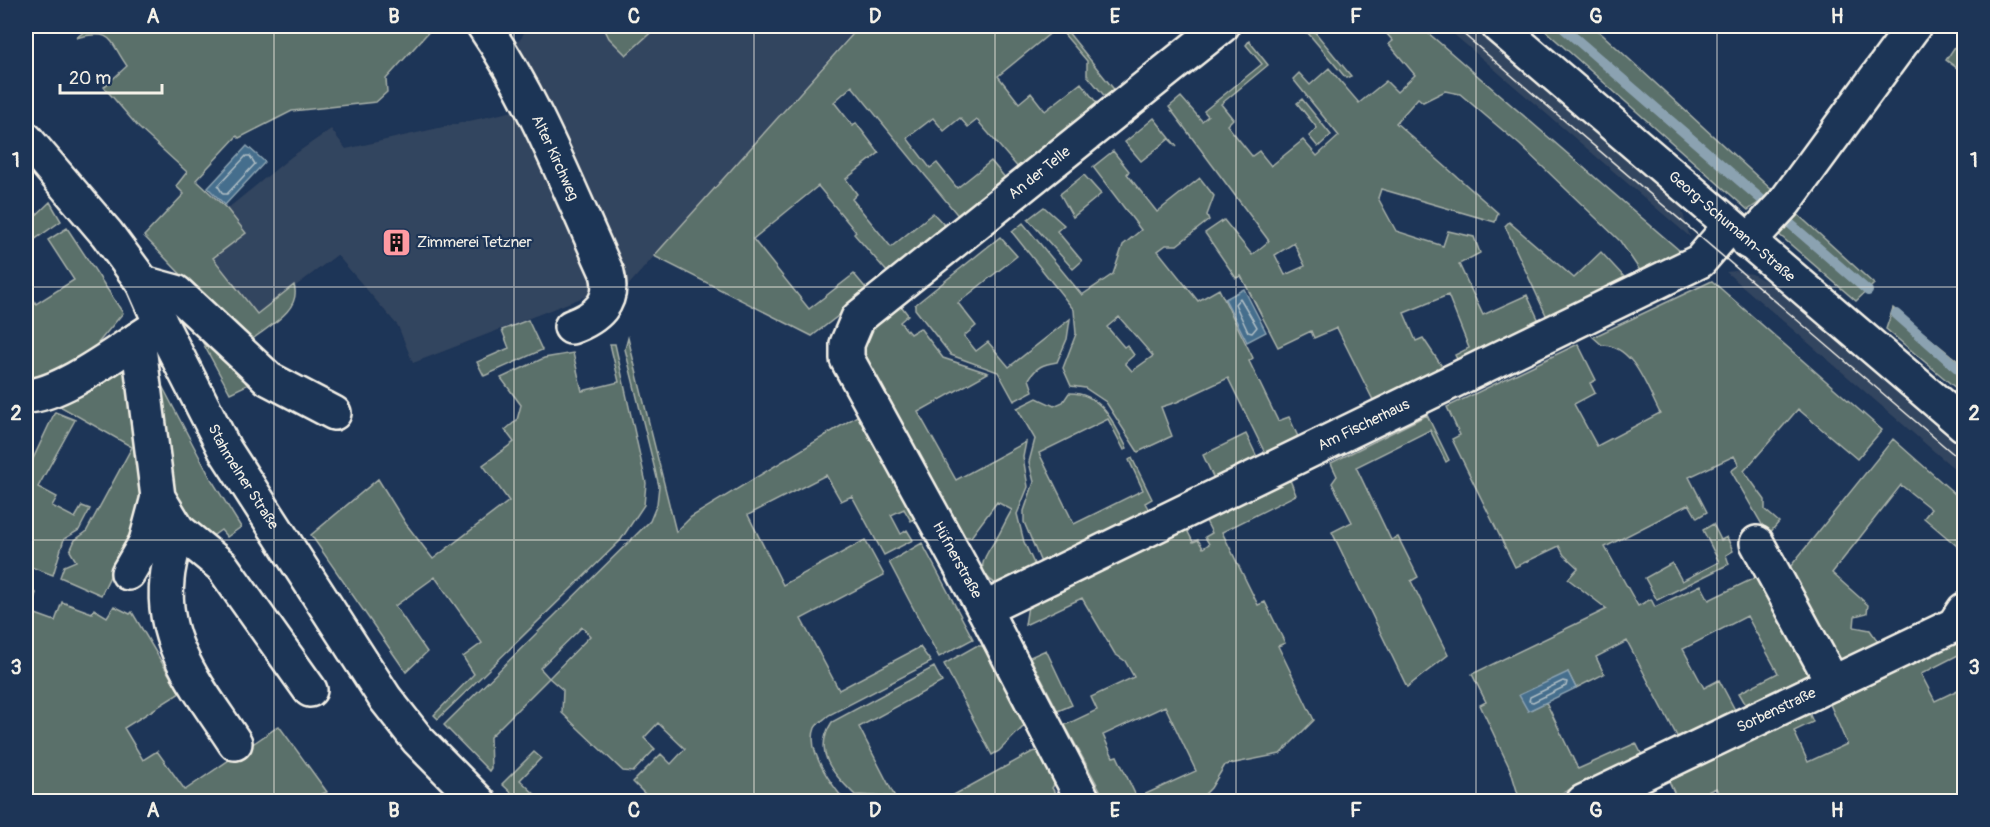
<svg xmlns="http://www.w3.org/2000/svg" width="1990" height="827" font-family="Pangolin,sans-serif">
<rect width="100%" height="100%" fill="#1d3557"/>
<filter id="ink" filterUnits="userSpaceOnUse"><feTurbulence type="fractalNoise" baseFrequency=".0167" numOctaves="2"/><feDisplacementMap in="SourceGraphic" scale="12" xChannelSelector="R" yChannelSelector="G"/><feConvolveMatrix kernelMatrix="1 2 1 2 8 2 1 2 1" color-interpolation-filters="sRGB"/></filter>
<g filter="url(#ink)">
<path fill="#33445e" d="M526 26H858L618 297 513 47 522 37Z
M1444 26H1470L1681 207 1690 237Z
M518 110 599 276 594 293 413 363 398 326 337 255 257 315 213 258 246 233 227 209 291 157 331 129 346 149Z
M1736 271 1752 274 1769 283 1964 451V477L1726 272Z"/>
<path fill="#5a6f6a" stroke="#a7b0a9" stroke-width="1.5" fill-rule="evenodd" d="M84 26H434L386 79 387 92 376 102 292 111 239 138 237 136 196 180 227 209 246 233 213 258 257 314 294 285C302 310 269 326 251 340L243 339 144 236 184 194 176 186 187 172 139 128 104 87 127 66C109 41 114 28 76 38L86 30Z
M603 26H658L626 55 609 38Z
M860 26H1063L1116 92 1107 99 1087 75V61L1058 27 998 76 1019 103 1031 93 1045 111 1081 83 1099 106 1020 170 977 120 968 127 960 118 944 131 933 118 907 138 930 168 937 163 957 188 991 161 1007 180 960 218 852 86 834 102 853 126 856 123 879 153 846 179 857 194 852 199 891 247 933 213 947 228 889 274 854 234 856 232 818 186 753 239 809 309 854 274 869 292 812 336 654 256Z
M1296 26H1310L1351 76 1346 78 1308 33 1302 32Z
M1380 26H1420L1680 251 1674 261 1641 272 1620 241 1520 145 1460 94 1445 91 1423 102 1418 98 1396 123 1498 213 1495 222 1381 189 1378 198 1396 231 1443 246 1448 231 1474 237 1480 253 1459 264 1483 315 1527 295 1539 321 1458 361 1455 355 1469 348 1448 295 1404 313 1416 341 1423 338 1443 368 1374 402 1337 328 1314 338 1311 331 1278 347 1241 276 1236 278 1205 233 1224 220 1252 255 1269 241 1169 107 1181 97 1202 121 1208 116 1204 111 1262 64 1246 45 1249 41 1268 65 1221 104 1233 119 1227 125 1252 156 1259 151 1271 166 1303 140 1317 156 1339 136 1293 79 1299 73 1310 85 1329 68 1359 103 1386 81 1397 92 1415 75 1389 44 1393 41ZM1294 243 1305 266 1285 275 1275 255Z
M1540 26H1593L1774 192 1748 210Z
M1964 33V73L1946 60Z
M1302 99 1331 135 1318 147 1309 136 1317 128 1297 103Z
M1154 118 1177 147 1169 139 1141 161 1125 142Z
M1113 151 1129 171 1127 174 1157 212 1200 178 1214 196 1207 215 1209 220 1177 245H1166L1158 251 1198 301 1219 289 1253 358 1249 361 1278 421 1289 417 1299 439 1266 455 1228 378 1177 402 1161 407 1172 436 1138 452 1106 402 1085 388 1071 386 1063 368 1076 334 1074 310 1012 232 1023 223 1082 295 1113 274 1123 245 1141 230 1093 167ZM1119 317 1153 356 1132 371 1125 363 1134 355 1127 345 1124 347 1107 327Z
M1084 175 1101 194 1073 217 1060 194Z
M50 202 61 221 27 245 32 251 26 255V225Z
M1044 207 1064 225 1057 231 1082 261 1073 269 1028 219Z
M1794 211 1874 284 1856 301 1776 232Z
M1509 222 1574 278 1601 252 1626 279 1547 317 1505 226Z
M67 228 123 313 93 349 56 377 26 379V305L34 300 36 304 74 280 48 240Z
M1000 237 1017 256 958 303 976 326 964 336 976 351 988 342 1009 367 1070 319 1067 339 1057 362C1043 364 1036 367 1029 379L1033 391 1014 401 998 372 951 355 915 309V305Z
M1712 281 1882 430 1857 459 1798 409 1744 471 1765 500V510L1779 522 1768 535 1731 471 1739 465 1734 456 1689 477 1707 512 1697 518 1689 504 1605 547 1638 606 1651 599 1655 607 1701 585 1709 600 1767 572 1819 669 1746 705 1739 693 1778 673 1747 616 1683 649 1704 688 1719 680 1735 710 1678 738 1627 641 1596 657 1604 674 1576 688 1568 672 1528 711 1546 702 1578 769 1636 743 1642 755 1546 801H1520L1511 771 1480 705 1486 702 1472 674 1607 609 1568 579 1578 568 1564 555 1559 546 1515 567 1452 439 1460 435 1447 407 1578 344 1596 380 1590 383 1595 393 1574 404 1597 446 1660 413C1647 389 1634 345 1602 345L1593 337Z
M899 303 908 315 900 322 910 334 920 328 943 358 988 373 918 412 956 480 1026 442 1023 457 1028 487 1017 514 1024 542 1036 568 1014 579 996 584C971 569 987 554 998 536 1003 527 1007 518 1012 510L997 502 971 537 955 536 863 361C859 331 878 321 899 303Z
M1893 308 1964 366V395L1886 329Z
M185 310 232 356 247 385 230 393Z
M528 320 542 350 484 376 477 362 509 348 502 330Z
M628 338 676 532 691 517 862 413 918 517 911 521 904 509 891 515 901 534 907 530 913 540 884 555 852 496 841 501 826 475 748 515 783 585 865 540 884 575 801 619 839 690 920 647 931 662 829 715C825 719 817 723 815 728 806 750 832 785 845 801H652L633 782 661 754 671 764 685 749 658 723 644 738 655 749 633 772 623 771 562 713 563 690 549 678 490 737 491 768 489 771 444 725 650 521 657 504 659 486 625 349ZM582 627 590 636 549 678 540 668Z
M610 344H615L646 483 644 505 620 541 438 719 434 715 474 674 463 657 482 643 435 577 395 606 427 652 406 672 311 535 378 479 406 524 433 559 509 501 483 465 514 442 505 430 517 420 521 405 501 378 544 358 573 353 582 391 619 382Z
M149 361 211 479 241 527 227 537 221 530 203 543 163 493Z
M118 368 126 370 148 485 125 545 101 595 60 577 64 566 76 561 70 551 75 540 86 532 132 447 58 405Z
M1069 393C1101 392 1114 423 1127 448L1124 450 1108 419 1039 453 1074 524 1143 490 1129 460 1132 458 1152 499 1145 503 1150 512 1042 565 1024 522V511L1034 482 1029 462 1035 439 1017 408 1037 398 1054 406 1063 402Z
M55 412 75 420 38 487 57 497 52 506 75 518 82 506 90 509 79 530 64 539 53 575 31 567 26 583V461L31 463Z
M1427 415 1449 460 1446 462 1430 430 1356 467 1391 540 1398 537 1418 577 1411 581 1448 655 1407 687 1332 532 1352 522 1332 483 1337 476 1331 463Z
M1246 434 1258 459 1215 481 1203 455Z
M1893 439 1964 502V552L1924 518 1931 509 1901 485 1832 573 1868 605 1867 613 1855 616 1854 627 1870 630 1881 646 1847 663H1835L1786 572Z
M1290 480 1296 495 1222 532 1258 605 1265 602 1285 643 1278 646 1314 720 1280 754 1225 765 1211 788 1198 801H1106L1065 725 1097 710 1091 697 1134 677 1125 661 1115 654 1082 598 1025 625 1028 606 1187 530 1193 542 1198 540 1203 548 1209 544 1205 537 1212 533 1206 521ZM1165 706 1196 771 1137 798 1117 756 1113 757 1103 735Z
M1713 524 1721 540 1727 537 1733 551 1726 555 1729 564 1657 600 1645 578 1672 563 1682 581 1719 562 1703 530Z
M922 543 973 639 939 657 889 562Z
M26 589 36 593 30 612 55 621 62 602 92 613 94 609 107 617 114 606 130 614 132 612 180 693 124 728 143 760 157 751 185 790 279 726 327 792 301 802H26Z
M1964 639V652L1921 674 1935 701 1964 687V801H1943L1939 794 1921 802 1723 801 1716 788 1688 801H1678L1669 781 1809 713 1813 722 1794 731 1808 762 1847 744 1830 704Z
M976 646H988L1028 722 999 751 992 755 944 664Z
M1046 650 1072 705 1058 711 1030 657Z
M934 667 942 682 859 727 895 797 855 795C833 773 812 753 832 722Z
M1043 750 1058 778 1052 788 1060 801 941 802 1032 752Z
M534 752 541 758 520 780 542 801H520L502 784Z"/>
<path fill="#456e8d" stroke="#8ba2b1" stroke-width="1.5" d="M247 146 265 162 225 205 208 188Z
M1244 289 1266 332 1247 342 1225 299Z
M1568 672 1576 688 1528 711 1519 695Z"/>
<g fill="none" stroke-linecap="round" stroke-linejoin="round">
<path stroke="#aebdc4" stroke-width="1.5" d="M246 156H250L255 164 227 194H223L218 186Z
M1240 298 1257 327 1252 333 1248 332 1235 304Z
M1563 681 1567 682 1566 686 1533 702 1529 701 1530 697Z"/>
<path stroke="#8ba2b1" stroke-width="10" d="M1561 26 1762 200
M1787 221 1868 291
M1896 314 1964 374"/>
<defs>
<g id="minor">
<path id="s1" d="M484 26C536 102 569 190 607 273 615 303 596 318 571 327"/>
<path id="s2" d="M1498 26 1964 425"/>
<path id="s3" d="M26 139 107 234 143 283 161 324 225 450 385 698 418 740 479 802"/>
<path d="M1748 242 1785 202 1914 26"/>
<path d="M143 283 176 292 269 379 334 413"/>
<path d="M138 339 158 497 178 530 222 566 310 690"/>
<path d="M26 396C63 395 122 348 155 328"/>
<path d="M178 530C174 546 168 563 167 580 160 645 202 692 235 743"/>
<path d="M1757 543 1833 683"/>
<path d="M128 573 146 542 158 497"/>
<path id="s4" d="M984 609 1700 261 1730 226"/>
<path id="s5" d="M1084 802 984 609 847 359V344L858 318 1222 26"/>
<path id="s6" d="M1583 802 1954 625 1964 610"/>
</g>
</defs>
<use href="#minor" stroke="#f4f1e8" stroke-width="38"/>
<use href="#minor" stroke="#1d3557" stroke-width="33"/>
<path stroke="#f4f1e8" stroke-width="1.5" d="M1454 26 1964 463"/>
</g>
</g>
<path fill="none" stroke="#f4f1e8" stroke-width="1.5" stroke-opacity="0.55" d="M274 26V802M514 26V802M754 26V802M995 26V802M1236 26V802M1476 26V802M1717 26V802M26 287H1964M26 540H1964"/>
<defs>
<symbol id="building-square" viewBox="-11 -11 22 22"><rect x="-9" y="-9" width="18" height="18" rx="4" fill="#ff9aa2" stroke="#1d3557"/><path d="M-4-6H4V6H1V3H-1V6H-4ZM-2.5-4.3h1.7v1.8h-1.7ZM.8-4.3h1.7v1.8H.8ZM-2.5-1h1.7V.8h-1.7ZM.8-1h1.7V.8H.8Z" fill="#111"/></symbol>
</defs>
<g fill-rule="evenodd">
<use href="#building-square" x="380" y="226" width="33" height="33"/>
</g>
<g text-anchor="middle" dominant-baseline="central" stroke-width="4.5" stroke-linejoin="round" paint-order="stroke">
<g font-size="15" fill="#f4f1e8" stroke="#1d3557">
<text stroke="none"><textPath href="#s1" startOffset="150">Alter Kirchweg</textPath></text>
<text stroke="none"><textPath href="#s5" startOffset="778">An der Telle</textPath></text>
<text stroke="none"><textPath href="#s2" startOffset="308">Georg-Schumann-Straße</textPath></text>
<text stroke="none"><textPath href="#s4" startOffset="422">Am Fischerhaus</textPath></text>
<text stroke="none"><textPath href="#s3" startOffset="404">Stahmelner Straße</textPath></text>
<text transform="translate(957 560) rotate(61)">Hüfnerstraße</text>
<text stroke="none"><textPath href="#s6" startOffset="214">Sorbenstraße</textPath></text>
</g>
<g font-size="15" fill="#f4f1e8" stroke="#1d3557" text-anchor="start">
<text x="417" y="242">Zimmerei Tetzner</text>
</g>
</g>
<rect width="1990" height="827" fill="none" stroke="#1d3557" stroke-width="66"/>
<path d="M60 84v9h102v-9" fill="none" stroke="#f4f1e8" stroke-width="3"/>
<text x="69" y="84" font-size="18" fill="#f4f1e8" stroke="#1d3557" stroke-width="4.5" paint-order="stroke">20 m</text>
<rect x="33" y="33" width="1924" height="761" fill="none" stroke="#f4f1e8" stroke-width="2"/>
<g font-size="20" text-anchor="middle" font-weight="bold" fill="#f4f1e8">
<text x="153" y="23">A</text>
<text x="394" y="23">B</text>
<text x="634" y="23">C</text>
<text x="875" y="23">D</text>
<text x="1115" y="23">E</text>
<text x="1356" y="23">F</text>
<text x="1596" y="23">G</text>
<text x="1837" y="23">H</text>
<text x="16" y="167">1</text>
<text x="1974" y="167">1</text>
<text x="16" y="420">2</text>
<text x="1974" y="420">2</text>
<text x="16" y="674">3</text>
<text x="1974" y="674">3</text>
<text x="153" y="817">A</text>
<text x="394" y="817">B</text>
<text x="634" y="817">C</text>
<text x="875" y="817">D</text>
<text x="1115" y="817">E</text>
<text x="1356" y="817">F</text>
<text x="1596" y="817">G</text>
<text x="1837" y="817">H</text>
</g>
</svg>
